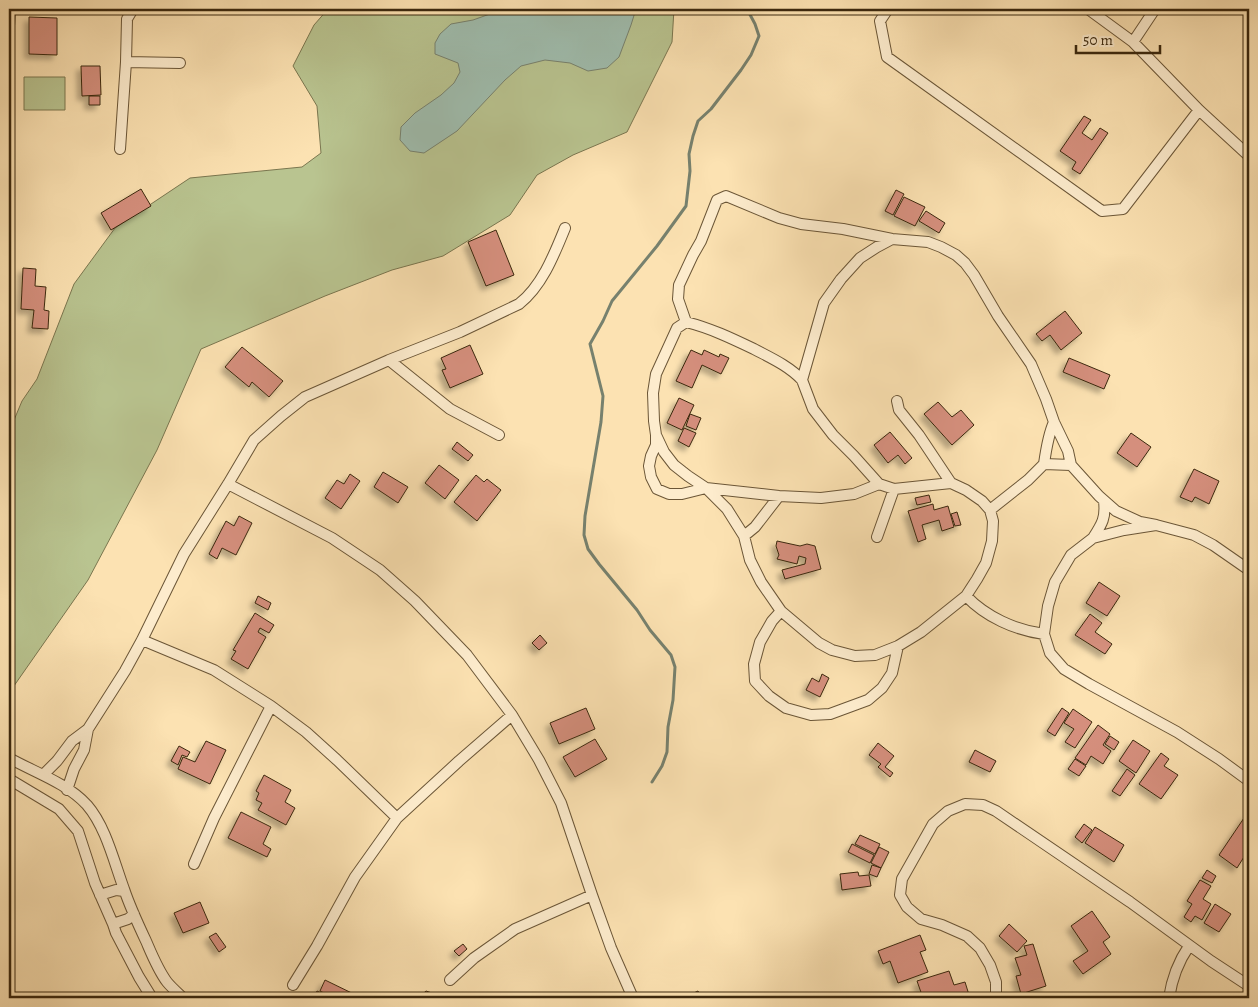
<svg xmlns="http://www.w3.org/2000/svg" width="1258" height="1007" font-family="Alegreya,serif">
<defs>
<filter id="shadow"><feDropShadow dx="-4.5" dy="4.5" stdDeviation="2.5" flood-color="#0004"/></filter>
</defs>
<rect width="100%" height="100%" fill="#fce2b2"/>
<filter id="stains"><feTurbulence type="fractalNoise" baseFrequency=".004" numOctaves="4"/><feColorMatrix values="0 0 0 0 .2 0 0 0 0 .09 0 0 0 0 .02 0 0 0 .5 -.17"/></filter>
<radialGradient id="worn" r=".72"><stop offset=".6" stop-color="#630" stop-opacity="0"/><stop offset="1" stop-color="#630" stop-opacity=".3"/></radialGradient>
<path fill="#b9c490" stroke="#7a764f" d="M328 9H674L672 42 627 132 573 155 537 175 510 215 443 256 392 270 325 296 201 349 157 450 88 580 9 693V432L22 401 37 379 74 284 115 228 190 178 302 167 321 153 317 106 293 66 314 25Z
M24 77H65V110H24Z"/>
<path fill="#9fbdae" stroke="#77816e" d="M504 9 528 13 554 10 557 9H636L631 25 619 57 607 68 588 71 570 63 545 60 521 66 505 80 457 131 424 153 410 151 400 140 401 127 415 113 441 95 454 83 460 72 458 63 435 54V43L440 34 451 24 473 20Z"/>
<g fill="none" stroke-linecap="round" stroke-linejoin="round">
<path stroke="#77816e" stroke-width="3" d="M652 782 662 766 667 752 668 727 673 700 675 667 671 655 650 630 637 610 599 564 588 549 584 535 585 516 601 422 603 396 590 344 603 321 612 301 657 246 686 206 690 171 689 154 693 136 698 121 711 109 741 70 751 55 759 36 755 24 747 9"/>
</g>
<path fill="#d58f7d" stroke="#3b280e" filter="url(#shadow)" d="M29 17 57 18V55L29 54Z
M81 66H100L101 95 82 96Z
M89 96H100V105H89Z
M1084 116 1091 120 1082 133 1092 140 1100 128 1108 133 1080 174 1072 169 1076 162 1060 151Z
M141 189 151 206 111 230 101 213Z
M896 190 904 194 893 215 885 211Z
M904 197 925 207 915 226 894 216Z
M926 211 945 223 939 233 919 221Z
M496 230 514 275 486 286 468 242Z
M23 268 36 269 35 286 46 287 44 310 49 311 48 329 32 328 34 310 21 309Z
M1065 311 1082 333 1061 350 1050 335 1042 341 1036 334Z
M470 345 483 374 450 388 442 370 446 369 441 358Z
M242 347 283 381 269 397 252 382 249 387 225 367Z
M691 350 702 355 704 350 719 357 720 354 729 358 721 374 702 365 692 388 676 381Z
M1069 358 1110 375 1104 389 1063 372Z
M679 398 694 405 682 430 667 423Z
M938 402 952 417 961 410 974 425 952 445 924 414Z
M690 414 701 418 696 430 686 426Z
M684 428 696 433 689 447 678 441Z
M890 432 912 458 905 464 898 455 888 463 874 445Z
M1131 433 1151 447 1137 467 1117 453Z
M457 442 473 455 468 461 452 449Z
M439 465 459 480 445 499 425 483Z
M1194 469 1219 481 1209 504 1195 497 1192 502 1180 497Z
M383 472 408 487 398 503 374 487Z
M350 474 360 481 341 509 325 498 337 480 344 484Z
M476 475 484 482 487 479 501 490 477 521 454 502Z
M929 495 931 502 917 505 915 498Z
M933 504 934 510 948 506 954 527 942 531 939 520 922 525 926 539 918 542 908 511Z
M957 512 961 525 955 526 951 514Z
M239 516 252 523 236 555 222 548 217 559 209 554 226 521 234 526Z
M777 541 800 546 807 544 815 546 821 569 785 579 782 570 805 564 806 558 799 556 797 564 777 559 779 555 776 546Z
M1099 582 1120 596 1107 616 1086 603Z
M258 596 271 603 268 610 255 603Z
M255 613 274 625 269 633 260 628 258 632 266 637 248 669 231 659 236 651 233 650Z
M1090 614 1102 623 1095 632 1112 644 1105 654 1075 635Z
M540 635 547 643 539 650 532 643Z
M822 674 829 678 820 697 806 690 812 678 819 682Z
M586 708 595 729 559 744 550 723Z
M1062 708 1069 713 1055 736 1047 731Z
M1073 709 1092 722 1075 748 1065 742 1074 729 1064 723Z
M1098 725 1110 734 1103 745 1111 751 1103 764 1091 756 1086 765 1075 758Z
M1110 736 1119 742 1114 750 1105 744Z
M595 739 607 759 575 777 563 757Z
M1133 740 1150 751 1136 773 1119 761Z
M206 741 226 750 210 784 178 769 183 757 195 762Z
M878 743 894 756 885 767 893 773 890 777 878 767 881 764 869 755Z
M179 746 190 752 187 757 182 755 178 765 171 761Z
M975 750 996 761 990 772 969 762Z
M1161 753 1169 759 1164 766 1178 775 1161 799 1139 784Z
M1075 759 1086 766 1079 776 1068 769Z
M1127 769 1135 775 1120 796 1112 791Z
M264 775 291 790 285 802 295 808 286 825 258 810 262 803 256 800 259 793 256 791Z
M241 812 271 827 263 844 271 849 267 857 228 838Z
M1246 815 1249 817V849L1237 868 1219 855Z
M1084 824 1092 830 1082 843 1075 837Z
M1095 827 1124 845 1114 862 1085 843Z
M860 835 880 844 875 854 855 844Z
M852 844 874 855 870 863 848 852Z
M879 847 889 852 881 868 871 863Z
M872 865 881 868 877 877 869 874Z
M1207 870 1216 876 1212 883 1202 878Z
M858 872 859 876 869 875 871 886 842 890 840 874Z
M1200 880 1211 886 1203 899 1211 904 1202 920 1195 916 1191 922 1184 917 1192 904 1187 901Z
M200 902 209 923 183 933 174 913Z
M1215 904 1231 914 1219 932 1204 923Z
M1092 911 1110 937 1103 942 1111 954 1083 974 1073 961 1088 951 1071 926Z
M1009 924 1027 941 1017 952 999 936Z
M216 933 226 947 219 952 209 937Z
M920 935 926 950 920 952 928 972 898 983 890 961 883 964 878 951Z
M463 944 467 949 459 956 454 951Z
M1033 944 1046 986 1021 994 1016 976 1021 975 1015 958 1027 955 1024 946Z
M949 971 954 985 965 982 970 998H923L917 981Z
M325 980 362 998H334L320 991Z
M317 991 328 996 327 998H313Z
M426 991 447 998H418Z
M698 991 702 998H683Z"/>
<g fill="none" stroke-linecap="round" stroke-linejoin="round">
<defs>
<path id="minor" d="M888 9 880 21 887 57 1102 211 1123 209 1199 110
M1088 9 1133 42 1199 110 1249 156
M9 26 10 9
M1133 42 1155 9
M126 62 180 63
M120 149 126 62 127 19 133 9
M686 322 678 299 679 285 693 255 701 241 717 200 726 196 779 218 801 224 843 229 892 239 928 242 941 247 956 255 965 263 974 275 998 316 1031 364 1046 399 1054 422 1068 451 1071 465 1099 496 1116 511 1140 522 1156 525
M389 360 450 409 499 435
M802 380C789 366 771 358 754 349 731 338 710 328 686 322L677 328 656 374 653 393 654 421 656 435 664 452 674 465 688 476 706 488 727 509 744 536 750 560 761 582 781 611 819 643 832 650 855 656 875 655 898 646 921 632 966 596 977 579 986 563 992 541 993 521 990 510 982 501 966 490 951 483 894 489 879 484 854 456 833 435 813 409 802 380 824 303 841 279 860 258 877 247 892 239
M897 401 899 410 919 435 951 483
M656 436V445L651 456 649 466 651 477 657 489 669 494H682L706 488 779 496 821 498 854 494 879 484
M1044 464C1046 450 1048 435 1054 422
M228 484 332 538 380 570 415 601 467 655 512 715 539 760 561 803 592 895 611 948 633 998
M990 510 1028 480 1044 464 1071 465
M744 536 755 527 779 496
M877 537 894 489
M1093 538C1102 524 1106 518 1104 501
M1249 570 1213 545 1194 535 1156 525 1124 530 1093 538 1071 555 1055 582 1048 606 1044 634 1050 653 1064 669 1089 684 1177 732 1219 759 1249 781
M966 596C986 617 1015 630 1044 634
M781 611 772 621 760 642 754 664 755 681 769 696 786 708 811 715 830 714 868 700 882 688 892 673 898 646
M142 640 214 670 271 706 306 732 337 760 397 818
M9 758C34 772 67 783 87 805 106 827 114 862 124 889 130 907 138 924 146 941 152 955 158 970 167 982 172 988 178 993 183 998
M43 775 57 761 72 741 88 729 125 671 142 640 184 554 228 484 254 440 281 416 305 397 389 360 460 332 519 304C542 286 554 255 565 228
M9 779 59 809 78 831 95 883 113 924 116 933 139 977 152 998
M67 790 74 769 84 750 88 729
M194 864 214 818 271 706
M100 895 116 890 124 891
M113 924 128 919 134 914
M450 980 474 958 515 929 592 895
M293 985 317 946 355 877 397 818 459 761 512 715
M995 998 996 996V982L990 965 980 948 967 936 942 925 921 919 907 907 900 895 902 879 933 824 948 811 965 804 983 805 996 811 1130 902 1211 961 1249 986
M1169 998C1172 978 1178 962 1189 946"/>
</defs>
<use href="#minor" stroke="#6b5637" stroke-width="12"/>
<use href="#minor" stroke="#fdeccd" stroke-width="10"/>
</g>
<rect width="1258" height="1007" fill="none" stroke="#fce2b2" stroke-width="30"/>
<rect x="10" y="10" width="1238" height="987" fill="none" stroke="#3b280e" stroke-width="2.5"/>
<rect x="15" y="15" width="1228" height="977" fill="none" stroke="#3b280e"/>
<path d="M1076 45v8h84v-8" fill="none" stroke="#3b280e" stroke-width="2.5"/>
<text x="1083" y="45" font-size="15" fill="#3b280e" stroke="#fdeccd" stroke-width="4" paint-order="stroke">50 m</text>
<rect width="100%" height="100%" filter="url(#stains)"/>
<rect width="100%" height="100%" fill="url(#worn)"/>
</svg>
